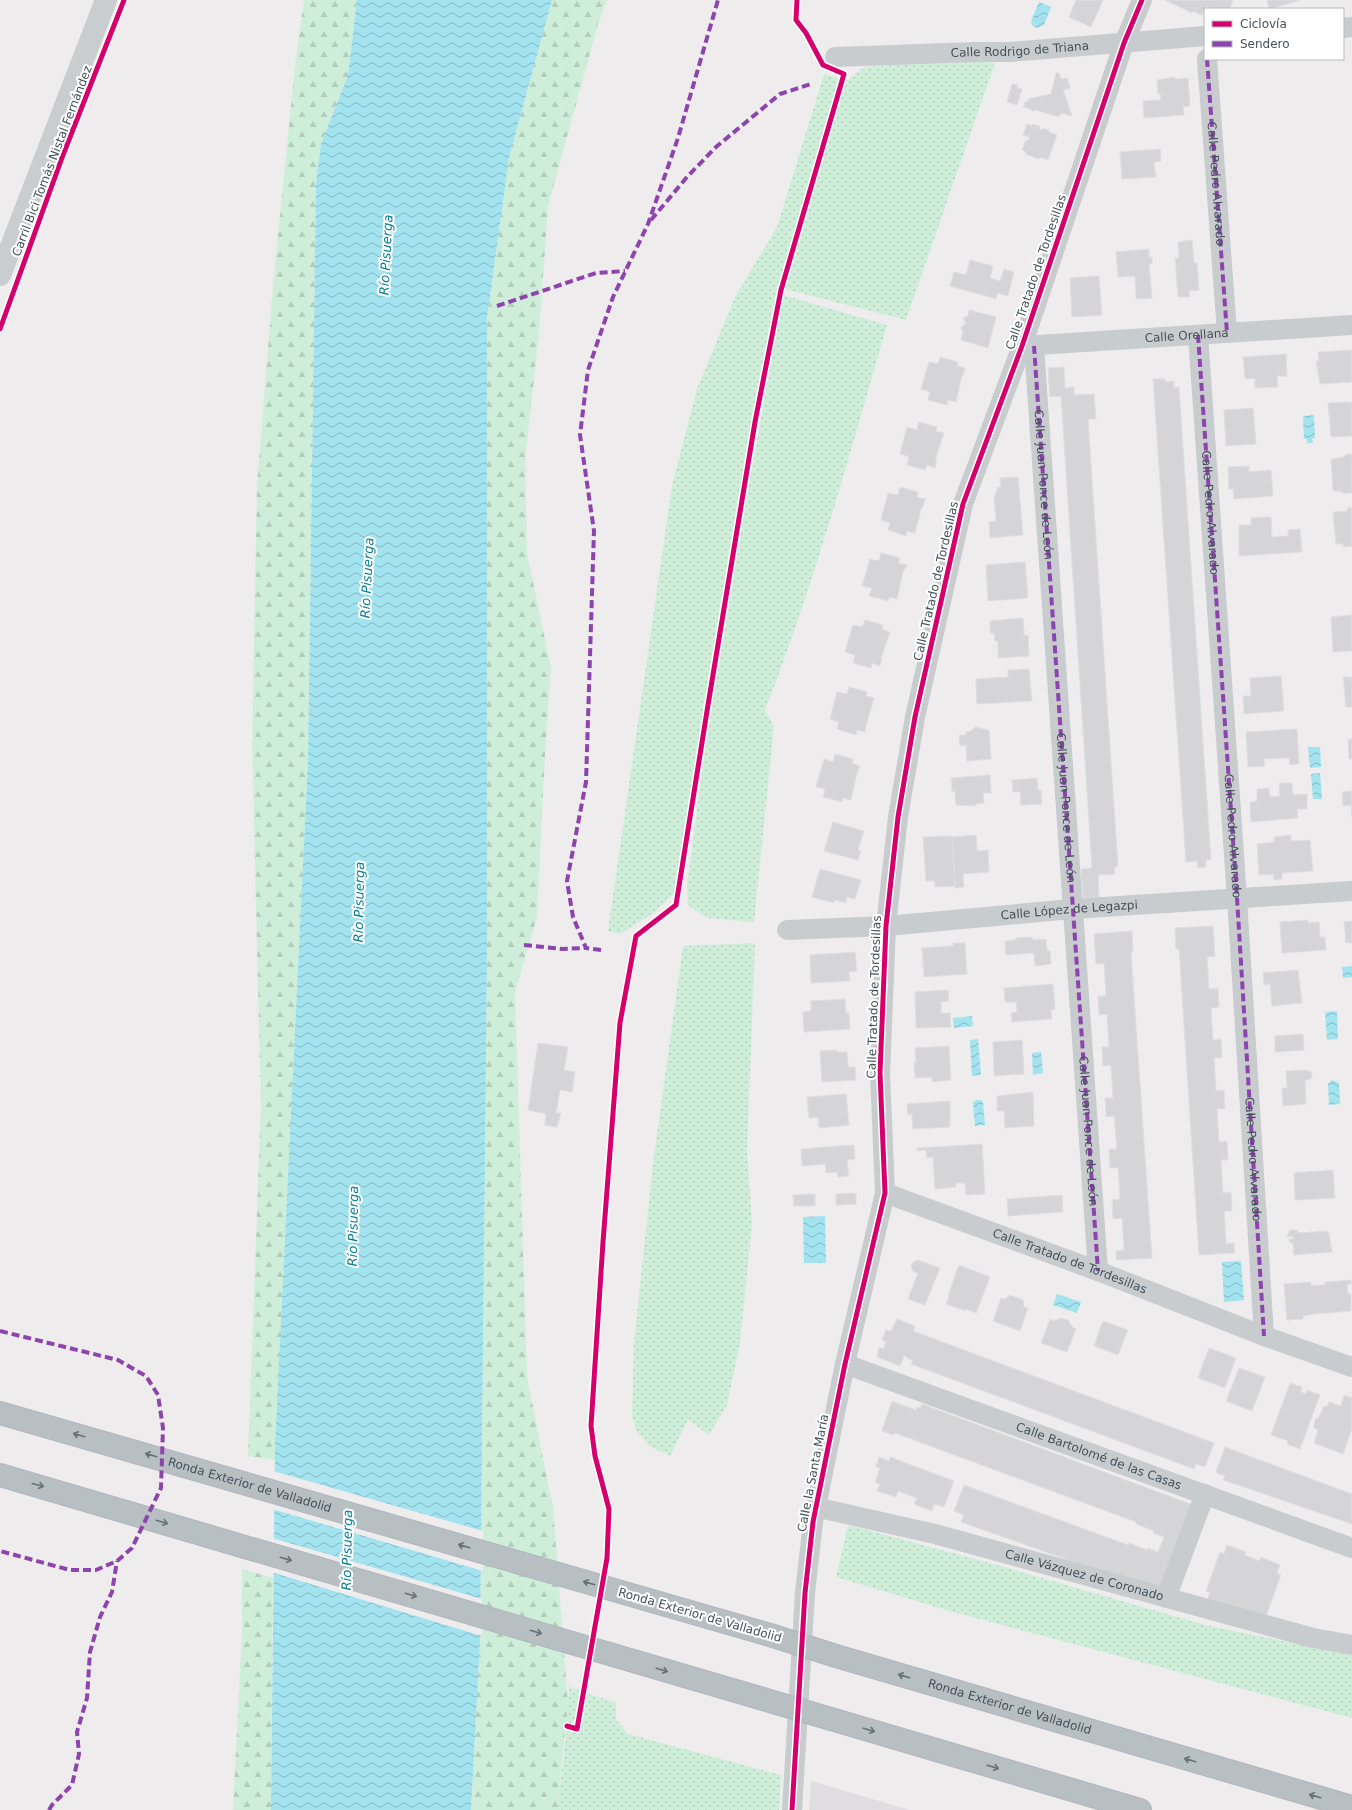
<svg xmlns="http://www.w3.org/2000/svg" width="1352" height="1810" font-family="'DejaVu Sans',sans-serif">
<defs>
<pattern id="forest-firs" width="22" height="20" patternUnits="userSpaceOnUse"><rect width="22" height="20" fill="#cfeed9"/><path d="M5 1l3.5 6h-7zM16 11l3.5 6h-7z" fill="#b3cebc"/></pattern>
<pattern id="park-dots" width="8" height="8" patternUnits="userSpaceOnUse"><rect width="8" height="8" fill="#cfeed9"/><path d="M2 2h.1M6 6h.1" fill="none" stroke="#b3cebc" stroke-width="1.8" stroke-linecap="round"/></pattern>
<pattern id="water-waves" width="16" height="10" patternUnits="userSpaceOnUse"><rect width="16" height="10" fill="#a2e3ef"/><path d="M0 5q4-4 8 0t8 0" fill="none" stroke="#86bac5"/></pattern>
</defs>
<rect width="100%" height="100%" fill="#eeeced"/>
<path fill="#dfdddf" d="M811 1781 910 1810H809Z"/>
<path fill="url(#forest-firs)" d="M304 0H357L348 75 321 144 316 182 308 759 275 1460 248 1456 261 1105 252 742 257 486 273 286 295 65Z
M552 0H607L598 24 548 206 539 334 525 459 527 553 551 668 545 754 537 917 515 992 527 1377 553 1508 568 1704 557 1810H471L480 1641 487 957V318L509 158Z
M242 1569 273 1578 271 1810H233L242 1632Z"/>
<path fill="url(#park-dots)" d="M969 60 995 63 906 320 777 287 678 890 653 913 620 934 608 931 672 485 697 389 735 297 777 227 824 74 846 81 865 67Z
M783 295 887 325C850 454 814 585 765 710L774 727 754 922 707 918 688 905 687 885 705 748 732 580Z
M755 943 747 1150 752 1224 740 1343 727 1405 709 1435 688 1420 670 1456 649 1446 636 1430 632 1416 634 1342 653 1164 683 946Z
M848 1525 990 1563 1209 1626 1352 1655V1718L953 1612 836 1577Z
M569 1687 616 1703V1719L628 1734 781 1775 779 1810H557L566 1737Z"/>
<path fill="url(#water-waves)" d="M357 0H552L509 158 487 318V957L480 1641 471 1810H271L275 1448 308 759 316 182 321 144 348 75Z
M1039 2 1051 7 1044 25 1037 28 1032 25 1031 21Z
M1314 415 1315 438H1312L1313 443H1307V439H1304L1303 416Z
M1308 747H1320L1321 767 1310 768Z
M1320 773 1322 799H1313L1311 774Z
M1352 966V977L1343 978 1342 967Z
M1337 1011 1338 1039 1327 1040 1325 1012Z
M972 1016 973 1026 954 1028 953 1018Z
M978 1039 981 1075 972 1076 970 1040Z
M1041 1052 1043 1073 1033 1075 1032 1053Z
M1332 1080 1339 1083 1340 1104 1329 1105 1328 1084Z
M977 1100H980L983 1102 985 1125 975 1126 973 1102Z
M825 1216 826 1263H804L803 1217Z
M1241 1261 1244 1300 1224 1302 1222 1262Z
M1057 1294 1081 1302 1077 1313 1053 1305Z"/>
<path fill="#eeeced" d="M273 1471 483 1531V1571L272 1509Z
M272 1538 482 1599V1636L271 1572Z"/>
<path fill="#d5d5d7" stroke="#dfdee0" d="M1076 0H1103L1091 27 1069 17Z
M1165 0H1233L1230 9H1212L1206 6 1202 15 1193 11 1192 13Z
M1267 0H1301L1269 9Z
M1056 73H1059L1061 79 1067 78 1070 88 1063 90 1072 116 1061 113 1059 117 1036 110 1032 111 1031 109 1023 107 1025 102 1029 101 1028 99 1051 94Z
M1174 77 1175 79 1188 78 1190 106 1183 107 1184 115 1144 118 1143 101 1161 100 1160 94H1158L1157 80Z
M1012 84 1018 85 1017 88 1022 89 1017 105 1007 102Z
M1027 124 1032 126V124L1040 126 1039 129 1043 130V128L1049 130V132L1057 135 1048 160 1040 157 1039 159 1026 154V152L1022 150 1026 140 1028 141 1030 137 1023 135Z
M1160 149 1161 161 1154 162 1156 177 1122 179 1120 152Z
M1192 240 1194 263H1197L1199 290 1189 291 1190 297H1178L1175 258H1179L1178 242Z
M1149 249V257H1152V264H1149L1152 298 1136 299 1135 276 1118 277 1116 252Z
M970 260 993 266 990 278 1000 281 1004 269 1014 272 1008 296 997 293 996 299 950 286 954 272 966 275Z
M1099 276 1102 315 1072 317 1070 278Z
M969 310 996 317 988 348 961 340 963 332 961 328 966 323 963 318 968 316Z
M1352 350V382L1320 384 1316 361H1319L1318 352Z
M1286 354 1287 376H1277L1278 387 1255 388V378L1245 379 1243 357Z
M940 357 958 362 957 366 965 368 963 376 962 375 956 402 948 400 947 405 928 400 930 392 921 389 929 362 938 364Z
M1064 367 1065 388 1074 387V395L1094 394 1096 419H1088L1118 866 1114 867 1115 874 1098 875 1099 897 1083 898 1081 869 1092 868 1061 396 1050 397 1048 368Z
M1153 379H1165V382L1174 381V388L1179 387 1211 860H1206V867L1198 868 1197 861 1186 862Z
M1352 402V436L1331 437 1328 403Z
M1253 408 1256 444 1226 446 1224 410Z
M919 422 937 427 936 431 944 433 935 460H937L935 468 927 465 925 470 907 465 909 457 900 454 907 427 917 430Z
M1352 454V493H1341V491H1333L1331 459 1345 457V455Z
M1249 466V472L1271 470 1273 496 1234 499 1233 489H1229L1228 467Z
M1018 477 1023 535 990 538 989 522 996 521 994 497 998 487H1001L1000 478Z
M900 487 918 492 917 497 925 499 923 507 922 506 915 533 907 531 906 536 888 530 890 523 881 520 888 493 898 495Z
M1347 508H1352V546L1343 547V544H1336L1333 512 1348 511Z
M1271 517 1272 537 1288 536V530L1300 529 1302 552 1239 556V525H1251V518Z
M881 553 900 558 898 563 907 565 903 572 897 599 889 597 888 601 869 596 872 588 862 586 870 559 879 561Z
M1025 562 1028 598 988 601 986 565Z
M1352 615V651L1333 652 1331 617Z
M1023 618 1024 636 1028 635 1029 656 998 658V641H995L994 633H990V621Z
M865 620 883 625 882 629 890 632 881 658H882L880 666 872 663 871 668 853 663 855 655 845 652 853 625 862 627Z
M1029 669 1032 701 977 704 976 679 1008 677V670Z
M1281 676 1284 711 1244 714 1243 696H1251L1250 678Z
M1343 677H1352V707H1346Z
M849 687 867 692 866 696 874 698 866 725 865 732 857 730 856 735 837 729 839 722 830 719 837 692 847 694Z
M975 727 989 730 991 759 967 761 966 745 960 746 959 735H966V732L971 731Z
M1297 729 1299 764 1290 765 1289 758 1264 759 1265 766 1248 767 1246 732Z
M1348 739H1352V759H1349Z
M835 754 853 759 852 763 860 766 857 773 851 800 843 798 842 802 823 797 825 789 816 787 824 759 833 762Z
M990 775 991 793H983L984 803 976 804V806L956 805 955 791 952 792 951 778Z
M1037 778 1038 790H1041L1042 804 1021 805 1020 792H1013L1012 780Z
M1279 783H1292L1293 795 1307 794V809H1297L1298 818 1251 822 1250 802 1257 801V789L1269 788 1270 797 1280 796Z
M1352 791V817L1351 805 1343 806 1342 792Z
M833 822 864 831 858 850 861 851 858 860 824 851Z
M976 835 977 851 988 850 989 872 963 874 964 887 955 888 952 837Z
M1291 835V841L1310 840 1313 871 1282 873V879L1274 880 1273 874 1259 875 1257 844 1274 842V837Z
M952 836 955 886 935 887V881H926L923 837Z
M820 869 861 880 855 899 847 897 846 903 835 900 834 903 812 897Z
M1308 920V923L1319 922 1320 937H1325L1326 950 1282 953 1280 922Z
M1352 921V943H1346L1344 922Z
M1213 926 1215 956 1207 957 1209 989 1218 988 1219 1007 1211 1008 1213 1040 1221 1039 1222 1058H1214L1216 1091 1224 1090 1225 1109H1217L1219 1142 1227 1141 1228 1160H1221L1223 1193 1231 1192 1232 1211H1224L1226 1244 1234 1243 1235 1253 1199 1255 1179 949H1176L1175 928Z
M1132 931 1133 952H1131L1152 1258 1116 1260V1251L1124 1250 1122 1218 1113 1219 1112 1200 1120 1199 1118 1167 1110 1168 1109 1149H1117L1114 1116 1106 1117 1105 1098H1113L1111 1065 1103 1066 1102 1047H1109L1107 1014 1099 1015 1098 996H1106L1104 963 1096 964 1094 934Z
M1032 937 1033 940 1046 939 1047 951H1050L1051 964 1035 966 1034 953 1006 955 1005 941 1016 940 1015 938Z
M953 943H965L967 974 924 977 922 948 953 946Z
M855 952 857 971 849 972 850 981 811 983 810 955Z
M1298 970 1302 1003 1272 1006 1270 984 1264 985 1263 973Z
M1053 984 1055 1009 1051 1010 1052 1019 1012 1022 1011 1013 1017 1012 1016 1002H1005L1004 988Z
M948 990 949 1001 941 1002V1013H950L951 1027 916 1028 915 992Z
M845 999 846 1013H849L850 1029 804 1032 803 1012 811 1011V1001Z
M1303 1034 1304 1050 1275 1052V1036Z
M1022 1040 1024 1074 994 1076 993 1042Z
M538 1043 568 1047 564 1070 575 1072 572 1092 560 1090 556 1113H561L557 1127 545 1125 546 1114 528 1110Z
M949 1046 951 1080 932 1082V1077L915 1078 914 1062H916L915 1048Z
M837 1050V1052H847L848 1067H855L856 1080 822 1082 820 1051Z
M1306 1070 1311 1072 1312 1078 1305 1081 1306 1104 1283 1106 1282 1088H1287L1286 1071Z
M1033 1092 1034 1126 1005 1128 1004 1111H997V1096Z
M846 1094 849 1125 819 1128 818 1117 809 1118 807 1097Z
M950 1101V1127L913 1129 912 1115H908L907 1104Z
M982 1144 985 1194 966 1195 965 1183H956V1187L935 1189 933 1157 927 1158 926 1150 917 1151V1148Z
M854 1145 855 1159 847 1160 849 1176 838 1177 837 1172 826 1173 825 1164 802 1166 801 1149Z
M1333 1170 1335 1198 1295 1200 1294 1173Z
M856 1193V1204L836 1205V1194Z
M815 1194V1206H794L793 1195Z
M1062 1195 1063 1212 1008 1216 1007 1199Z
M1290 1230H1297L1298 1233 1327 1231V1233H1329L1332 1252 1294 1255 1293 1243H1290L1289 1239H1293V1236L1287 1237Z
M918 1260 940 1268 925 1305 908 1299 918 1273 914 1272 911 1267 913 1262Z
M959 1265 990 1277 976 1313 966 1309V1311L946 1304 949 1297 948 1296Z
M1351 1280V1284H1347L1348 1294H1351V1311L1314 1314 1303 1316V1319L1287 1320 1284 1284 1311 1282V1286L1325 1285V1282Z
M1010 1295 1023 1300 1024 1307 1028 1308 1020 1331 993 1321 1001 1298 1005 1299Z
M1061 1318 1068 1320 1072 1326V1327L1076 1329 1067 1352 1041 1343 1050 1319 1054 1321Z
M897 1319 915 1326 913 1331 1214 1443 1205 1467 1196 1464 1194 1469 911 1364 913 1359 910 1360 905 1356H902H904L900 1366 877 1357 879 1347 883 1349 886 1342 882 1340 886 1330 891 1331Z
M1103 1321 1128 1330 1118 1355 1094 1346Z
M1209 1348 1236 1358 1225 1388 1198 1378Z
M1239 1368 1265 1377 1252 1411 1226 1401Z
M1290 1383 1302 1387 1301 1392 1306 1394 1307 1390 1320 1395 1300 1449 1287 1444 1288 1441 1271 1435Z
M1344 1395 1352 1398V1429L1343 1454 1314 1443 1318 1430 1313 1427 1316 1418 1318 1419 1324 1406 1327 1407 1329 1402 1341 1406Z
M892 1401 916 1410 917 1407 920 1408 922 1404 1193 1505 1158 1592 961 1522 964 1515 954 1511 964 1485 1128 1545 1129 1543 1147 1550 1148 1548 1158 1552 1164 1537 1153 1533 1154 1531 1136 1524V1522L895 1433 893 1435 882 1431Z
M1225 1447 1352 1494V1524L1223 1480 1225 1475 1218 1474 1216 1472Z
M879 1457 889 1461 890 1457 954 1481 944 1507 934 1504 932 1511 914 1504 917 1498 898 1491 896 1497 877 1491 880 1484 875 1482 880 1468 876 1467Z
M1227 1545 1246 1552 1245 1555 1260 1561 1261 1557 1280 1565 1277 1573 1281 1575 1264 1622 1207 1601 1210 1592 1206 1591 1220 1552 1224 1554Z"/>
<g fill="none" stroke-linecap="round" stroke-linejoin="round">
<defs>
<g id="highway">
<path id="s7" d="M0 1413 770 1635"/>
<path d="M0 1475 763 1699"/>
<path id="s8" d="M836 1656 1352 1807"/>
<path d="M831 1719 1140 1810"/>
</g>
</defs>
<use href="#highway" stroke="#b1b7bd" stroke-width="24"/>
<g stroke="#c8ccce" stroke-width="20">
<path d="M1343 28 1352 27"/>
<path id="s1" d="M835 57 977 52H1011L1205 36"/>
<path d="M1207 59 1227 333"/>
<path d="M1198 335 1237 898 1264 1336"/>
<path id="s2" d="M1022 346 1352 325"/>
<path d="M1034 346 1098 1271"/>
<path id="s3" d="M787 930 886 926 1072 909 1352 891"/>
<path id="s4" d="M885 1193 1098 1271 1264 1336 1352 1367"/>
<path id="s5" d="M845 1364 1352 1548"/>
<path id="s6" d="M815 1507 935 1534 1313 1638 1352 1645"/>
<path d="M1166 1598 1205 1494"/>
<path d="M792 1810 805 1593 813 1522 845 1364 885 1193 880 1073 886 926 898 817 915 717 963 504 1022 346 1124 43 1142 0"/>
</g>
<path stroke="#c9cdcf" stroke-width="22" d="M0 275 106 0"/>
<use href="#highway" stroke="#b8bfc3" stroke-width="22"/>
<defs>
<path id="highway-bridge" d="M770 1635 836 1656
M763 1699 831 1719"/>
</defs>
<use href="#highway-bridge" stroke="#b1b7bd" stroke-width="24" stroke-linecap="butt"/>
<use href="#highway-bridge" stroke="#b8bfc3" stroke-width="22"/>
<g stroke="#8e44ad" stroke-width="4" stroke-dasharray="8 4" stroke-linecap="butt">
<path id="s9" d="M1207 59 1227 333"/>
<path d="M651 220 687 177 716 147 780 94 811 84"/>
<path d="M497 306 596 273 625 271"/>
<path id="s10" d="M1198 335 1237 898 1264 1336"/>
<path id="s11" d="M1034 346 1098 1271"/>
<path d="M524 945 562 949 586 948"/>
<path d="M601 950 586 948 573 917 567 881 586 782 594 531 580 435 588 370 613 297 648 224 678 138 718 0"/>
<path d="M0 1331 118 1360 146 1376 158 1395 163 1428 161 1488 132 1548 117 1561 96 1570H70L0 1551"/>
<path d="M49 1810 52 1805 72 1785 79 1754 77 1732 87 1698 90 1652 100 1617 112 1592 117 1561"/>
</g>
<defs>
<path id="cycleway" d="M0 329 63 155 124 0
M567 1726 577 1729 607 1558 609 1509 595 1456 591 1426 603 1242 620 1023 636 936 676 905 708 705 755 422 781 290 844 74 823 65 806 33 796 20 797 0
M792 1810 805 1593 813 1522 845 1364 885 1193 880 1073 886 926 898 817 915 717 963 504 1022 346 1124 43 1142 0"/>
</defs>
<use href="#cycleway" stroke="#fff" stroke-width="8"/>
<use href="#cycleway" stroke="#d6006c" stroke-width="5"/>
</g>
<defs><path id="oneway-shaft" d="M-6 0H5M1.5-3L5.5 0L1.5 3" fill="none" stroke-width="1.6" stroke-linecap="round" stroke-linejoin="round"/></defs>
<g stroke="#66727a">
<use href="#oneway-shaft" transform="translate(79 1435) rotate(-164)"/>
<use href="#oneway-shaft" transform="translate(151 1455) rotate(-164)"/>
<use href="#oneway-shaft" transform="translate(38 1485) rotate(15)"/>
<use href="#oneway-shaft" transform="translate(162 1522) rotate(16)"/>
<use href="#oneway-shaft" transform="translate(464 1546) rotate(-164)"/>
<use href="#oneway-shaft" transform="translate(286 1559) rotate(16)"/>
<use href="#oneway-shaft" transform="translate(589 1583) rotate(-164)"/>
<use href="#oneway-shaft" transform="translate(411 1595) rotate(16)"/>
<use href="#oneway-shaft" transform="translate(536 1632) rotate(16)"/>
<use href="#oneway-shaft" transform="translate(662 1670) rotate(16)"/>
<use href="#oneway-shaft" transform="translate(904 1676) rotate(-164)"/>
<use href="#oneway-shaft" transform="translate(869 1730) rotate(16)"/>
<use href="#oneway-shaft" transform="translate(1190 1760) rotate(-164)"/>
<use href="#oneway-shaft" transform="translate(993 1767) rotate(16)"/>
<use href="#oneway-shaft" transform="translate(1315 1796) rotate(-164)"/>
</g>
<g text-anchor="middle" dominant-baseline="central" stroke-width="4" stroke-linejoin="round" paint-order="stroke">
<g font-size="12" fill="#43515a" stroke="#fff">
<text stroke="none"><textPath href="#s1" startOffset="185">Calle Rodrigo de Triana</textPath></text>
<text transform="translate(52 161) rotate(-69)">Carril Bici Tomás Nistal Fernández</text>
<text stroke="none"><textPath href="#s9" startOffset="125">Calle Pedro Alvarado</textPath></text>
<text transform="translate(1036 272) rotate(-71)">Calle Tratado de Tordesillas</text>
<text stroke="none"><textPath href="#s2" startOffset="165">Calle Orellana</textPath></text>
<text stroke="none"><textPath href="#s11" startOffset="139">Calle Juan Ponce de León</textPath></text>
<text stroke="none"><textPath href="#s10" startOffset="178">Calle Pedro Alvarado</textPath></text>
<text transform="translate(936 581) rotate(-77)">Calle Tratado de Tordesillas</text>
<text stroke="none"><textPath href="#s11" startOffset="463">Calle Juan Ponce de León</textPath></text>
<text stroke="none"><textPath href="#s10" startOffset="502">Calle Pedro Alvarado</textPath></text>
<text stroke="none"><textPath href="#s3" startOffset="283">Calle López de Legazpi</textPath></text>
<text transform="translate(874 997) rotate(-88)">Calle Tratado de Tordesillas</text>
<text stroke="none"><textPath href="#s11" startOffset="787">Calle Juan Ponce de León</textPath></text>
<text stroke="none"><textPath href="#s10" startOffset="826">Calle Pedro Alvarado</textPath></text>
<text stroke="none"><textPath href="#s4" startOffset="197">Calle Tratado de Tordesillas</textPath></text>
<text stroke="none"><textPath href="#s5" startOffset="270">Calle Bartolomé de las Casas</textPath></text>
<text transform="translate(813 1473) rotate(-79)">Calle la Santa María</text>
<text stroke="none"><textPath href="#s7" startOffset="260">Ronda Exterior de Valladolid</textPath></text>
<text stroke="none"><textPath href="#s6" startOffset="278">Calle Vázquez de Coronado</textPath></text>
<text transform="translate(700 1615) rotate(16)">Ronda Exterior de Valladolid</text>
<text stroke="none"><textPath href="#s8" startOffset="181">Ronda Exterior de Valladolid</textPath></text>
</g>
<g font-size="13" font-style="italic" fill="#077f94" stroke="#fff">
<text transform="translate(386 255) rotate(-87)">Río Pisuerga</text>
<text transform="translate(367 578) rotate(-87)">Río Pisuerga</text>
<text transform="translate(359 902) rotate(-89)">Río Pisuerga</text>
<text transform="translate(353 1226) rotate(-89)">Río Pisuerga</text>
<text transform="translate(347 1550) rotate(-89)">Río Pisuerga</text>
</g>
</g>
<rect x="1204" y="8" width="140" height="52" fill="#ffffff" stroke="#b4b9bd"/>
<rect x="1212" y="21" width="20" height="6" fill="#d6006c" stroke="#b4b9bd"/>
<text x="1240" y="28" font-size="12" fill="#43515a">Ciclovía</text>
<rect x="1212" y="41" width="20" height="6" fill="#8e44ad" stroke="#b4b9bd"/>
<text x="1240" y="48" font-size="12" fill="#43515a">Sendero</text>
</svg>
